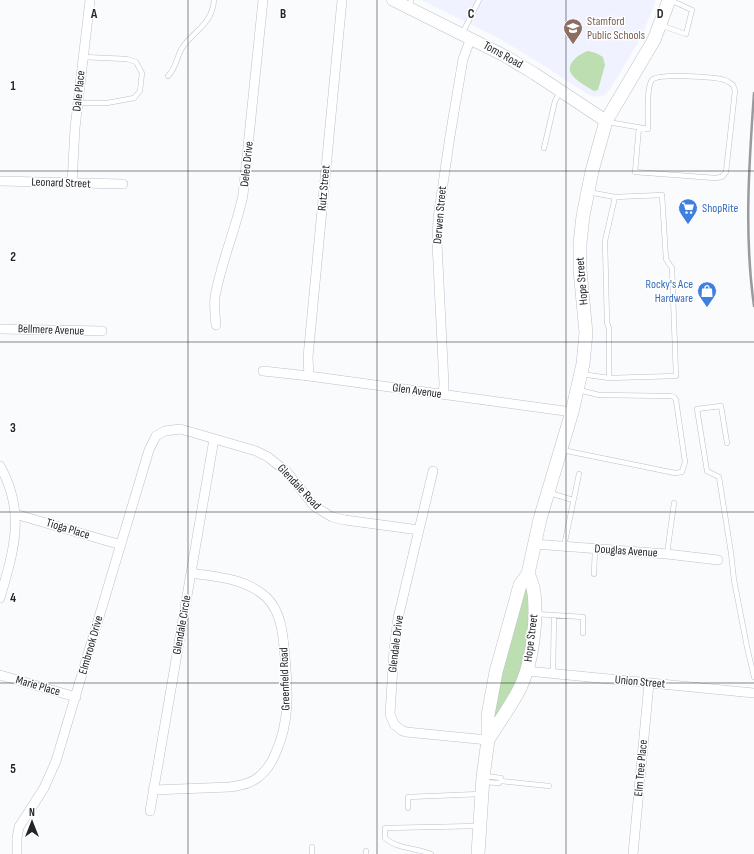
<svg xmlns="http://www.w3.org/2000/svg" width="754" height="854" font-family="'Sofia Sans Condensed',sans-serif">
<rect width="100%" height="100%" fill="#fafbfd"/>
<path fill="#f0f3ff" d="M421 0H656L642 36 610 89 605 95 595 97 589 95 538 62 500 39Z"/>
<path fill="#bcdeb0" d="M588 51 596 53 603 57 605 65 598 90 594 91C587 87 578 82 573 76 563 66 578 54 588 51Z
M528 587C529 620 529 652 516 683 511 695 502 707 495 718L494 717 498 690 524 588Z"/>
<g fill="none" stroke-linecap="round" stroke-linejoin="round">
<defs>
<path id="service" d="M409 8 411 0
M660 25 686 34 692 10 670 0
M462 34 479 0
M168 76C177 67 176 58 182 48 194 30 212 25 214 0
M77 103H107L134 98 140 91 142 73 136 62 127 59 83 57
M608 122 648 129C648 118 646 88 652 80 658 73 715 77 725 80 728 81 730 83 733 85L735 91 726 172 722 177 715 178 635 172 639 127
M544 148 555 101 560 92
M581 374 609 378 676 376 672 268 666 259 662 195 615 197 588 192
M609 378V328L607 323 605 241 615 197
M727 443 721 406 697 409 707 471 719 477 731 553 734 580 747 647 754 677
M562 450 675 473 682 472 685 462 676 400 674 397 671 396 599 395 579 390
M550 493 573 500
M564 546 579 474
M667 554 674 503
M594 574 595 549
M536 614 583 617V633
M553 674 554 615
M485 776 501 778V781
M484 782 499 783 501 781 549 786
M408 808V797L480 794
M312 847V854
M366 854V851
M431 854C417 848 397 849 385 838V828L478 826"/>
<path id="minor" d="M0 181 123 184
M72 183 75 128 90 0
M216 325C215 316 214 306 215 297 221 262 236 229 243 195L263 0
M0 329 102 331
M263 371 309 376 572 412
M309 376 308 357 342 0
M443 394 444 384 437 243 438 218 450 136 463 59 471 38
M0 466C26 512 14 550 0 598
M433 471 398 618 394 650 390 714 394 724 401 730 406 732 488 740
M15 514 121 545
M534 544 667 554 718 560
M527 671 754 693
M0 675 76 697
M153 790 230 787C243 785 254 783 263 773 269 767 273 760 276 752 290 721 288 690 285 657 283 636 282 612 266 597 245 578 217 577 191 573
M150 811 214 439
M17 854V838L19 827 44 788 56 761 149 450 156 436 165 431 180 429 191 432 256 451 268 457 287 472 314 506 332 517 345 520 419 530
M633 854 649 683"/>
<path id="tertiary" d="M393 0 505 56 535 74 606 121"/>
<path id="secondary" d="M488 740C498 723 511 706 520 688 531 665 534 641 535 616 535 601 535 587 528 574
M478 854 483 777 488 740V715L496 672 520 585 528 574 540 519 572 412 583 364 586 333 580 270V243L583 216 592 171 606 121 654 40 669 0"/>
</defs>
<use href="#service" stroke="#bdc0cc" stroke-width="5.5"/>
<use href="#minor" stroke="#bdc0cc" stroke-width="10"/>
<use href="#tertiary" stroke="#bdc0cc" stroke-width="13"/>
<use href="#secondary" stroke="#bdc0cc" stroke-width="14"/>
<use href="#service" stroke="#fff" stroke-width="4.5"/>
<use href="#minor" stroke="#fff" stroke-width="9"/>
<use href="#tertiary" stroke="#fff" stroke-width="12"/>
<use href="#secondary" stroke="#fff" stroke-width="13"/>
<path stroke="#989a9d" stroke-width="2.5" d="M754 93C749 164 744 235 754 306"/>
</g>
<path fill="none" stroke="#232529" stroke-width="1" stroke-opacity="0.55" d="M188 0V854M377 0V854M566 0V854M0 171H754M0 342H754M0 512H754M0 683H754"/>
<defs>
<symbol id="school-pin" viewBox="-11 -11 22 30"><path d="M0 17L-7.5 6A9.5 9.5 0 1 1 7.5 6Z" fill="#8d6e63" stroke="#fff"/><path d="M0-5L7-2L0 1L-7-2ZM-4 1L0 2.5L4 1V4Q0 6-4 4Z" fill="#fff"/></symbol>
<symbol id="supermarket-pin" viewBox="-11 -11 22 30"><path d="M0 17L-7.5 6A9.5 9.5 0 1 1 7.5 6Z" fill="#3f7fe0" stroke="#fff"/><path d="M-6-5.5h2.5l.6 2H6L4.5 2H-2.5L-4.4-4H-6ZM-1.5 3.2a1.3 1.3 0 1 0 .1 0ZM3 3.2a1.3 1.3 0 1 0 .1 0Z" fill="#fff"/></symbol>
<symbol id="shop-pin" viewBox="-11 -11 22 30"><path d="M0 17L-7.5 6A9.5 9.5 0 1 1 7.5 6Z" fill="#3f7fe0" stroke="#fff"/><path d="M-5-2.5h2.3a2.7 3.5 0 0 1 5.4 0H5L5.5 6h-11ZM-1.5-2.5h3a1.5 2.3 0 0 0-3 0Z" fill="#fff"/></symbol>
</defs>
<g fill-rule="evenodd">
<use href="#school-pin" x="562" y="17" width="22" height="30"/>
<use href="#supermarket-pin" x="677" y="197" width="22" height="30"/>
<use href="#shop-pin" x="696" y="280" width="22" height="30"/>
</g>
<g text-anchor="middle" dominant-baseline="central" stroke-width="3" stroke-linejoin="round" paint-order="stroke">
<g font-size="12" fill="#785e54" stroke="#fff" text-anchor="start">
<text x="587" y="21">Stamford<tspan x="587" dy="14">Public Schools</tspan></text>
</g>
<g font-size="12" fill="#232529" stroke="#fff">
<text transform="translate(503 55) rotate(29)">Toms Road</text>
<text transform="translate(79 91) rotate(-84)">Dale Place</text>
<text transform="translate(247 164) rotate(-84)">Deleo Drive</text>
<text transform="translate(61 183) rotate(2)">Leonard Street</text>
<text transform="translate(324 188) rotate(-85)">Rutz Street</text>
<text transform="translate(440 215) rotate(-85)">Derwen Street</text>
<text transform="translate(582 281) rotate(-95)">Hope Street</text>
<text transform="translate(51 330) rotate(2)">Bellmere Avenue</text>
<text transform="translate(417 391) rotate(8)">Glen Avenue</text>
<text transform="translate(299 487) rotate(47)">Glendale Road</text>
<text transform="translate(68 529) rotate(17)">Tioga Place</text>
<text transform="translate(626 551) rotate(4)">Douglas Avenue</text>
<text transform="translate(182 625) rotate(-80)">Glendale Circle</text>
<text transform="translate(531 638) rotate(-83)">Hope Street</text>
<text transform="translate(396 644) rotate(-83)">Glendale Drive</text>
<text transform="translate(91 645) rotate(-74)">Elmbrook Drive</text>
<text transform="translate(285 679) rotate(-92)">Greenfield Road</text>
<text transform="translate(640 682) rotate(5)">Union Street</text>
<text transform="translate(38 686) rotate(16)">Marie Place</text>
<text transform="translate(641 768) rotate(-85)">Elm Tree Place</text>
</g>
<g font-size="12" fill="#366cbe" stroke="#fff" text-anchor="start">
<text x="702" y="208">ShopRite</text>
<text x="693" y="284" text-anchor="end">Rocky's Ace<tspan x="693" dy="14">Hardware</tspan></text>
</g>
</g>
<g font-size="13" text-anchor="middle" font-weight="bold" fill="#232529" stroke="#fff" stroke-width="3" stroke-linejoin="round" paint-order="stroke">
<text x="94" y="18">A</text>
<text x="283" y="18">B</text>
<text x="471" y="18">C</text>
<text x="660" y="18">D</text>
<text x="13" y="90">1</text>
<text x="13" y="261">2</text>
<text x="13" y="432">3</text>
<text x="13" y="602">4</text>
<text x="13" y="773">5</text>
</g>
<g transform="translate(32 822)" stroke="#ffffff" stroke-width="3" paint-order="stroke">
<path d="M0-3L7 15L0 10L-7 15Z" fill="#232529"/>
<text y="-6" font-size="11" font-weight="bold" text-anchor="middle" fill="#232529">N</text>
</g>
</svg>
